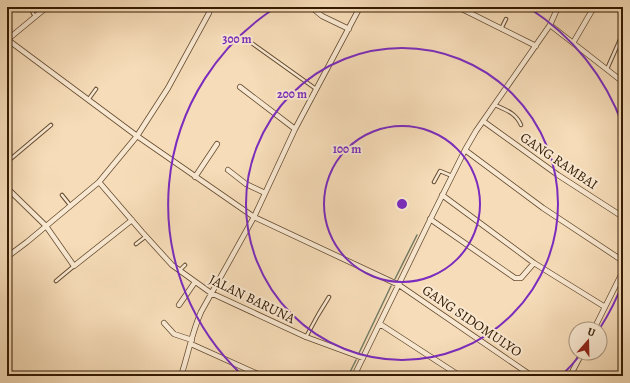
<svg xmlns="http://www.w3.org/2000/svg" width="630" height="383" font-family="Alegreya,serif">
<rect width="100%" height="100%" fill="#f6dcb8"/>
<filter id="stains"><feTurbulence type="fractalNoise" baseFrequency=".005" numOctaves="4"/><feColorMatrix values="0 0 0 0 .2 0 0 0 0 .09 0 0 0 0 .02 0 0 0 .5 -.17"/></filter>
<radialGradient id="worn" r=".72"><stop offset=".6" stop-color="#630" stop-opacity="0"/><stop offset="1" stop-color="#630" stop-opacity=".3"/></radialGradient>
<g fill="none" stroke-linecap="round" stroke-linejoin="round">
<path stroke="#737c67" stroke-width="1.5" d="M395 279 417 235
M359 353 391 286
M348 376 356 360"/>
<defs>
<path id="lane" d="M28 7 32 11 35 17
M501 29 506 19
M253 44 316 89
M607 69 623 33
M88 100 96 89
M495 105C506 110 516 113 521 125
M7 162 51 125
M434 182 440 171 452 176
M62 195 70 205
M136 244 145 237
M179 271 185 265
M56 281 74 266
M306 337 318 315 329 297
M357 371 363 376"/>
<path id="street" d="M311 7 322 16 349 29
M458 7 536 46
M550 25 623 82
M7 40 47 7
M8 40 137 136 254 217 399 285 532 376
M573 43 594 7
M240 87 295 129
M483 121 558 175 623 217
M465 150 543 208 623 261
M228 170 246 184 265 193
M195 177 217 144
M99 182 142 232 172 265 211 293 306 337 363 358
M7 188 46 226 74 266 132 220
M442 195 534 263 605 307
M430 219 515 278H521L534 263
M7 257 27 242 99 182 137 136 168 88 209 13 210 7
M179 305 195 282
M164 323 174 334 192 340
M380 324 460 376
M594 329 623 271
M191 344 262 376
M181 376C188 355 192 332 201 312L254 217 295 129 360 7
M354 376 433 214 465 150 476 131 550 25 558 7
M570 376 582 353"/>
</defs>
<use href="#lane" stroke="#644b30" stroke-width="4.5"/>
<use href="#street" stroke="#644b30" stroke-width="6"/>
<use href="#lane" stroke="#f9e8d1" stroke-width="2.5"/>
<use href="#street" stroke="#f9e8d1" stroke-width="4.5"/>
</g>
<g fill="none" stroke="#7b2cbf" stroke-width="2">
<circle cx="402" cy="204" r="78"/>
<circle cx="402" cy="204" r="156"/>
<path d="M623 282A234 234 0 0 1 600 328M581 354A234 234 0 0 1 562 375M242 375A234 234 0 0 1 275 8M529 8A234 234 0 0 1 623 126"/>
</g>
<g text-anchor="middle" dominant-baseline="central" stroke-width="4" stroke-linejoin="round" paint-order="stroke">
<g font-size="14" fill="#341b02" stroke="#f9e8d1">
<text transform="translate(559 161) rotate(34)">GANG RAMBAI</text>
<text transform="translate(252 299) rotate(26)">JALAN BARUNA</text>
<text transform="translate(472 321) rotate(34)">GANG SIDOMULYO</text>
</g>
</g>
<circle cx="402" cy="204" r="6" fill="#7b2cbf" stroke="#f9e8d1" stroke-width="2"/>
<g font-size="12" text-anchor="middle" font-weight="bold" fill="#7b2cbf" stroke="#f9e8d1" stroke-width="4" stroke-linejoin="round" paint-order="stroke">
<text x="237" y="43">300 m</text>
<text x="292" y="98">200 m</text>
<text x="347" y="153">100 m</text>
</g>
<rect width="630" height="383" fill="none" stroke="#f6dcb8" stroke-width="24"/>
<rect x="8" y="8" width="614" height="367" fill="none" stroke="#341b02" stroke-width="2"/>
<rect x="12" y="12" width="606" height="359" fill="none" stroke="#341b02"/>
<g transform="translate(588 341) rotate(20)"><circle r="19" fill="#f9e8d1" stroke="#aa967e"/>
<path d="M0-3L7 15L0 10L-7 15Z" fill="#8f2418"/>
<text y="-6" font-size="11" font-weight="bold" text-anchor="middle" fill="#341b02">U</text>
</g>
<rect width="100%" height="100%" filter="url(#stains)"/>
<rect width="100%" height="100%" fill="url(#worn)"/>
</svg>
